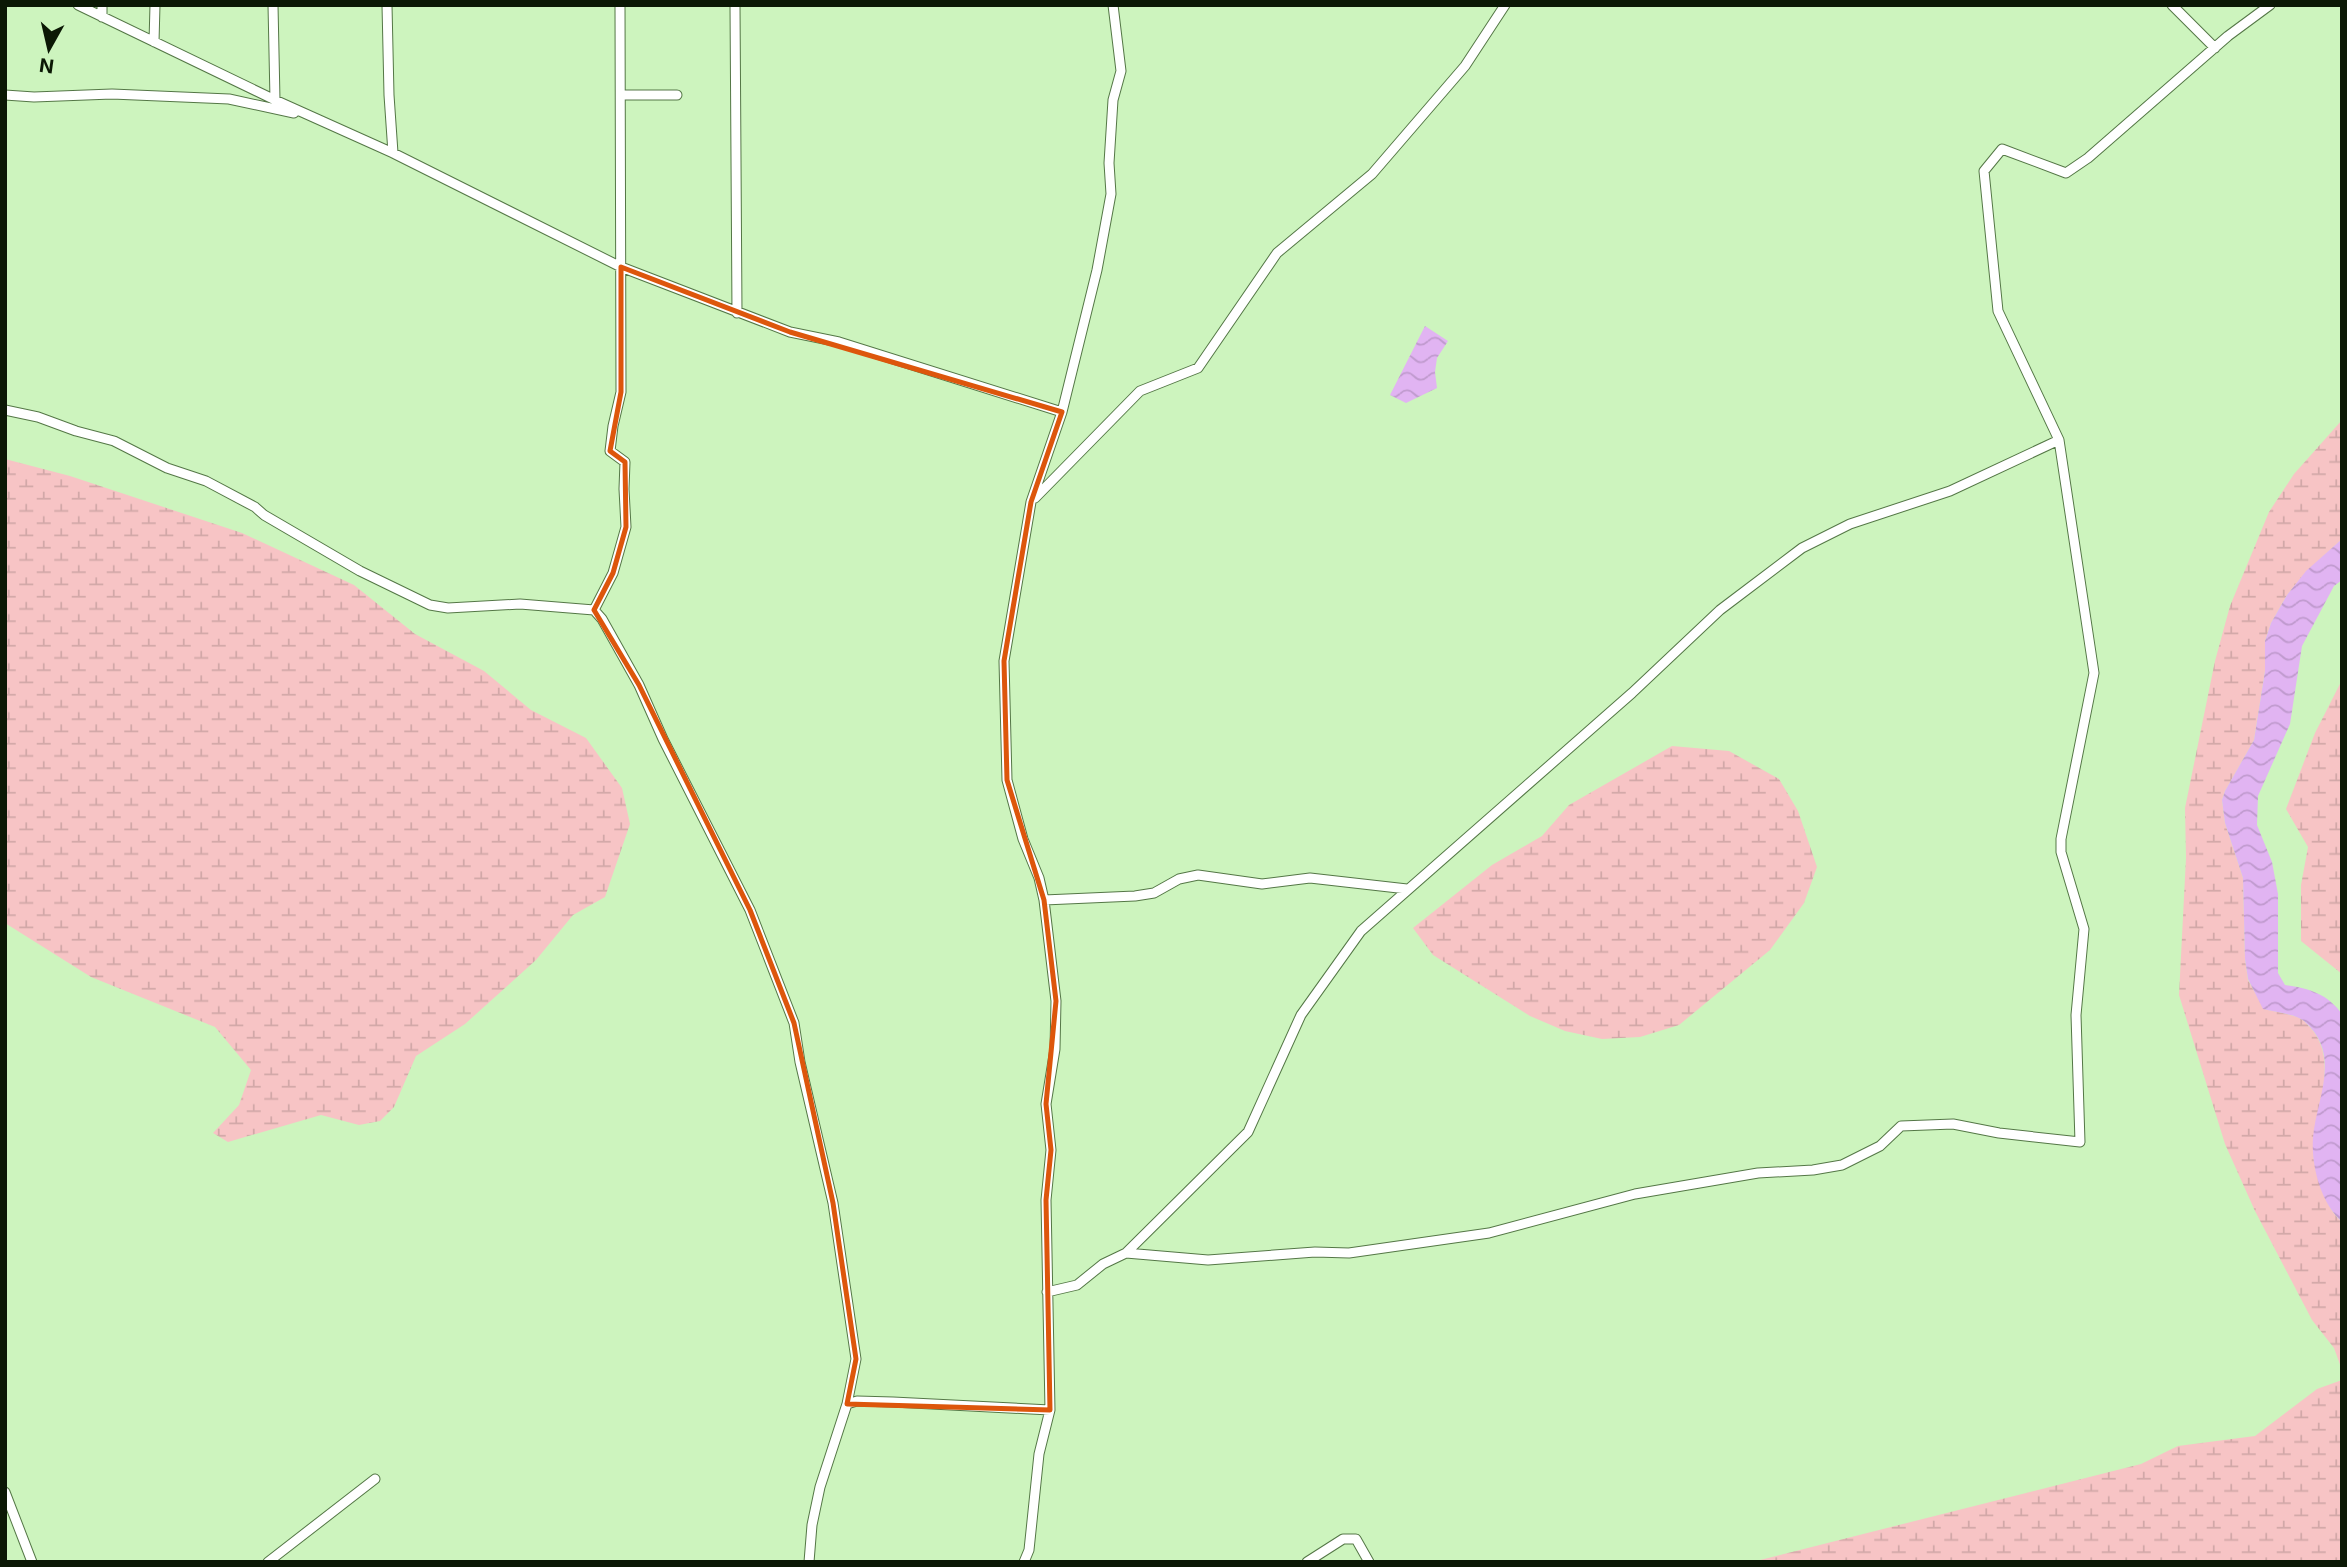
<svg xmlns="http://www.w3.org/2000/svg" width="2347" height="1567" font-family="Inter,sans-serif">
<defs>
<pattern id="wetland-marsh" width="20" height="14" patternUnits="userSpaceOnUse" patternTransform="scale(1.75)"><rect width="20" height="14" fill="#f7c4c5"/><path d="M1 5h8M5 5V1M11 12h8M15 12V8" fill="none" stroke="#d2a8a8"/></pattern>
<pattern id="water-waves" width="16" height="10" patternUnits="userSpaceOnUse" patternTransform="scale(1.75)"><rect width="16" height="10" fill="#e1b4f2"/><path d="M0 5q4-4 8 0t8 0" fill="none" stroke="#c09ace"/></pattern>
</defs>
<rect width="100%" height="100%" fill="#cdf4be"/>
<path fill="url(#wetland-marsh)" d="M2342 420V539L2306 572 2287 595 2271 623 2265 641V671L2254 740 2225 791 2222 800 2225 823 2243 878 2245 959 2248 980 2264 1009C2275 1012 2296 1014 2304 1021 2347 1059 2309 1114 2314 1160 2315 1169 2318 1177 2321 1186 2326 1201 2330 1211 2342 1222V1370L2334 1348 2312 1320 2255 1211 2225 1144 2179 995 2186 858 2185 808 2215 661 2230 606 2269 512 2294 474Z
M5 459 70 476 242 533 354 585 415 634 484 671 531 710 586 738 622 788 630 824 605 897 573 915 536 960 465 1024 416 1056 394 1107 380 1121 359 1125 321 1115 228 1142 213 1133 239 1105 251 1070 215 1027 91 977 5 923Z
M2342 680V974L2301 941V885L2308 847 2286 809 2315 733Z
M1672 746 1729 751 1779 779 1798 811 1817 867 1804 903 1770 950 1679 1025 1640 1037 1602 1039 1565 1031 1530 1016 1433 955 1413 928 1492 865 1542 836 1569 805Z
M2342 1380V1562H1752L2141 1464 2178 1446 2255 1436 2317 1389Z"/>
<path fill="url(#water-waves)" d="M1425 326 1448 341 1437 358 1435 372 1437 388 1406 403 1390 395Z
M2342 539V580L2334 586 2302 646 2290 724 2258 796 2257 825 2272 862 2278 894V973L2285 985C2309 988 2328 994 2342 1014V1222C2321 1203 2311 1166 2313 1138 2316 1099 2343 1055 2304 1021 2295 1014 2275 1012 2263 1009L2248 979 2245 959 2243 878 2225 823 2222 800 2225 791 2254 740 2265 671V641L2271 623 2287 595 2306 571Z"/>
<g fill="none" stroke-linecap="round" stroke-linejoin="round">
<defs>
<path id="street" d="M78 5 275 100 393 153 621 267 790 332 839 342 1062 412
M102 5V17
M273 5 275 100
M387 5 389 95 393 153
M735 5 737 313
M2172 5 2215 48
M154 42 155 5
M5 95 34 97 112 94 229 99 294 113
M622 95H677
M5 410 38 417 76 431 114 441 167 468 206 481 255 507 264 515 360 571 430 605 448 608 520 604 594 610 602 619 639 685 663 739 750 910 794 1023 800 1062 833 1203 856 1359 847 1404
M1035 498 1140 391 1198 368 1277 253 1372 174 1465 66 1505 5
M594 610 613 573 626 527 624 489 625 462 610 451 613 426 621 392 620 5
M1044 900 1135 896 1154 893 1179 879 1198 875 1262 884 1310 878 1407 889
M1126 1253 1208 1260 1315 1252 1349 1253 1489 1233 1635 1194 1758 1173 1813 1170 1842 1165 1880 1146 1901 1126 1953 1124 1999 1133 2080 1142 2076 1015 2084 929 2061 852V839L2094 673 2059 440 1998 311 1984 171 2002 149 2066 173 2088 158 2228 36 2270 5
M1047 1292 1077 1285 1103 1264 1126 1253 1248 1132 1301 1015 1361 931 1632 693 1720 610 1802 548 1850 524 1950 491 2059 440
M5 1492 32 1562
M268 1562 375 1479
M809 1562 812 1525 820 1487 847 1404 857 1401 893 1402 1050 1410
M1024 1562 1029 1550 1039 1454 1050 1410 1046 1200 1051 1150 1046 1104 1055 1049 1056 1001 1044 900 1039 878 1023 839 1007 780 1004 661 1031 502 1062 412 1097 270 1111 194 1109 163 1113 100 1121 71 1113 5
M1307 1562 1343 1539H1356L1369 1562"/>
</defs>
<use href="#street" stroke="#547746" stroke-width="11"/>
<use href="#street" stroke="#fff" stroke-width="9"/>
</g>
<path fill="none" stroke="#dd560c" stroke-width="5" stroke-linejoin="round" d="M621 267 790 332 1062 412 1031 502 1004 661 1007 780 1044 900 1056 1001 1046 1104 1051 1150 1046 1200 1050 1410 847 1404 856 1359 833 1203 794 1023 750 910 639 685 594 610 613 573 626 527 625 462 610 451 621 392Z"/>
<rect width="2347" height="1567" fill="none" stroke="#0b1805" stroke-width="14"/>
<g transform="translate(49 49) rotate(188)" stroke="#cdf4be" stroke-width="5" paint-order="stroke">
<path d="M0-5L12 26L0 18L-12 26Z" fill="#0b1805"/>
<text y="-10" font-size="19" font-weight="bold" text-anchor="middle" fill="#0b1805">N</text>
</g>
</svg>
